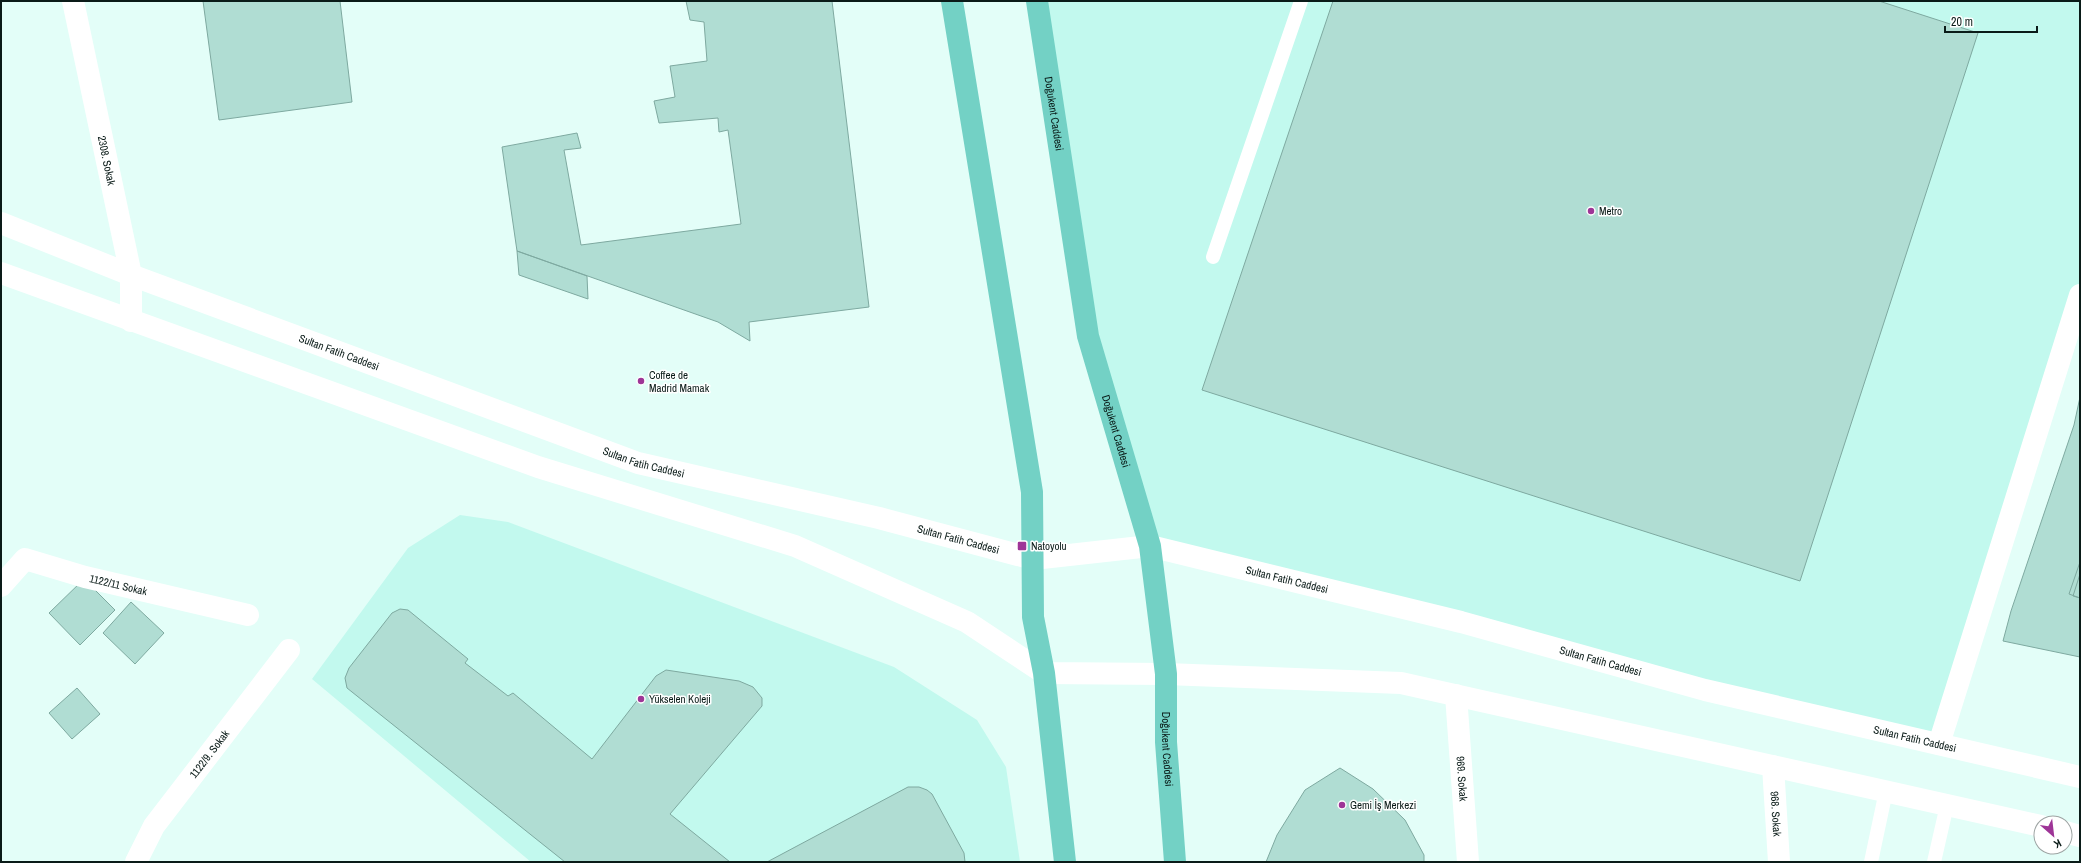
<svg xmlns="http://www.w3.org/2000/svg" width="2081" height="863" font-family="'Archivo Narrow',sans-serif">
<rect width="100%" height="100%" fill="#e3fef8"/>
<path fill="#c2f9ee" d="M1037 1H2080V295L1939 744 1150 546 1088 336Z
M460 515 508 522 894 667 977 720 1006 767 1020 862H531L312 679 408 548Z"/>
<path fill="#b0ddd3" stroke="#7ea9a0" d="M203 1H340L352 102 219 120Z
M686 1H832L869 307 749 322 750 341 718 322 517 251 502 147 577 133 581 148 564 150 581 245 741 224 728 130 719 132 718 118 659 123 654 101 675 97 670 66 707 61 704 22 690 20Z
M1333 1H1879L1978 33 1800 581 1202 390Z
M517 251 587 276 588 299 519 275Z
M2080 397V574L2073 596 2080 598V657L2003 641 2011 611 2074 425Z
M2080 562V598L2069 594Z
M84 579 115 610 80 645 49 613Z
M131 602 164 633 135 664 103 633Z
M400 609 408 610 468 659 465 663 508 696 513 693 592 759 656 676 666 670 739 681 753 687 762 698V706L670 814 730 862H565L347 688 345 678 349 668 392 613Z
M77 688 100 714 72 739 49 713Z
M1340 768 1373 789 1405 820 1424 855V862H1266L1277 835 1305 790Z
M908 787H919L927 790 932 794 964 853 965 862H767Z"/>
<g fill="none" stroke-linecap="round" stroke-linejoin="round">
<path stroke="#fff" stroke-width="14" d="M1213 257 1301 1
M1871 862 1886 791
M1934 862 1947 805"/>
<g stroke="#fff" stroke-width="22">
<path id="s1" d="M73 1 131 275V321"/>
<path id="s2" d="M1 586 25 559 85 577 248 615"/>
<path id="s3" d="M1456 695 1468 862"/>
<path d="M1939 744 2080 295"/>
<path id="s4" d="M1773 766 1779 862"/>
<path id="s5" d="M136 862 154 826 289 650"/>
</g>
<g stroke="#fff" stroke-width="22">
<path id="s6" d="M1 223 131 275 638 463 879 518 1033 559 1150 546 1461 622 1705 690 2080 777"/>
<path d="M1 273 538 467 795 546 967 622 1044 673 1166 674 1401 683 2041 826"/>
<path d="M2065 832 2080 836"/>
</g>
<g stroke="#73d1c5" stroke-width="22">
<path d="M952 1 1032 492 1033 617 1044 673 1065 862"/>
<path id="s7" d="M1037 1 1088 336 1150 546 1166 674V742L1175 862"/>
</g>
</g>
<g fill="#9e3597" stroke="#fff" stroke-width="1.5">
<circle cx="1591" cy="211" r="4"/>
<circle cx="641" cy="381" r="4"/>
<rect x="1017" y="541" width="10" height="10" rx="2"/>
<circle cx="641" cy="699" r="4"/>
<circle cx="1342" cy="805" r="4"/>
</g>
<g text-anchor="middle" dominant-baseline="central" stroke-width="3" stroke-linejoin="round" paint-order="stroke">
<g font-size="11" fill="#0a1b18" stroke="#fff">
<text stroke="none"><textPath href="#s7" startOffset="114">Doğukent Caddesi</textPath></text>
<text stroke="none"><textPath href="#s1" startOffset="163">2308. Sokak</textPath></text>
<text stroke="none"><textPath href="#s6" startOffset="362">Sultan Fatih Caddesi</textPath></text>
<text stroke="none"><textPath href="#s7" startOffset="438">Doğukent Caddesi</textPath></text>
<text stroke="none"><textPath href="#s6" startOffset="686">Sultan Fatih Caddesi</textPath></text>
<text stroke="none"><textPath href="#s6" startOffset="1010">Sultan Fatih Caddesi</textPath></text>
<text stroke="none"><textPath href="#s6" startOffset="1346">Sultan Fatih Caddesi</textPath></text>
<text stroke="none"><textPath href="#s2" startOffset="133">1122/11 Sokak</textPath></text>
<text stroke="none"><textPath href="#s6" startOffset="1670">Sultan Fatih Caddesi</textPath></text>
<text stroke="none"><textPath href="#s6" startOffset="1994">Sultan Fatih Caddesi</textPath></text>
<text stroke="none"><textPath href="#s7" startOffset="762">Doğukent Caddesi</textPath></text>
<text stroke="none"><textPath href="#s5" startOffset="131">1122/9. Sokak</textPath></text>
<text stroke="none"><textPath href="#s3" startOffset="84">969. Sokak</textPath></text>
<text stroke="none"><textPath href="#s4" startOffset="48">968. Sokak</textPath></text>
</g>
<g font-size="11" fill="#0a1b18" stroke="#fff" text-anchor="start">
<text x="1599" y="211">Metro</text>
<text x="649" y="375">Coffee de<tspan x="649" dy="13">Madrid Mamak</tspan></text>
<text x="1031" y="546">Natoyolu</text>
<text x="649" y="699">Yükselen Koleji</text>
<text x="1350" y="805">Gemi İş Merkezi</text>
</g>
</g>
<rect width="2081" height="863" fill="none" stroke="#0a1b18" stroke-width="4"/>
<g transform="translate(2053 835) rotate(152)"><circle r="19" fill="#ffffff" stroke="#9da4a3"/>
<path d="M0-3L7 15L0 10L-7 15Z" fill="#9e3597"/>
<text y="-6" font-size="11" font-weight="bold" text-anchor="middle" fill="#0a1b18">K</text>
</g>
<path d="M1945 26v6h92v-6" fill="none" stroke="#0a1b18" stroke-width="2"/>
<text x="1951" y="26" font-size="12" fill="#0a1b18" stroke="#ffffff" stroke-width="3" paint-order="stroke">20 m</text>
</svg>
